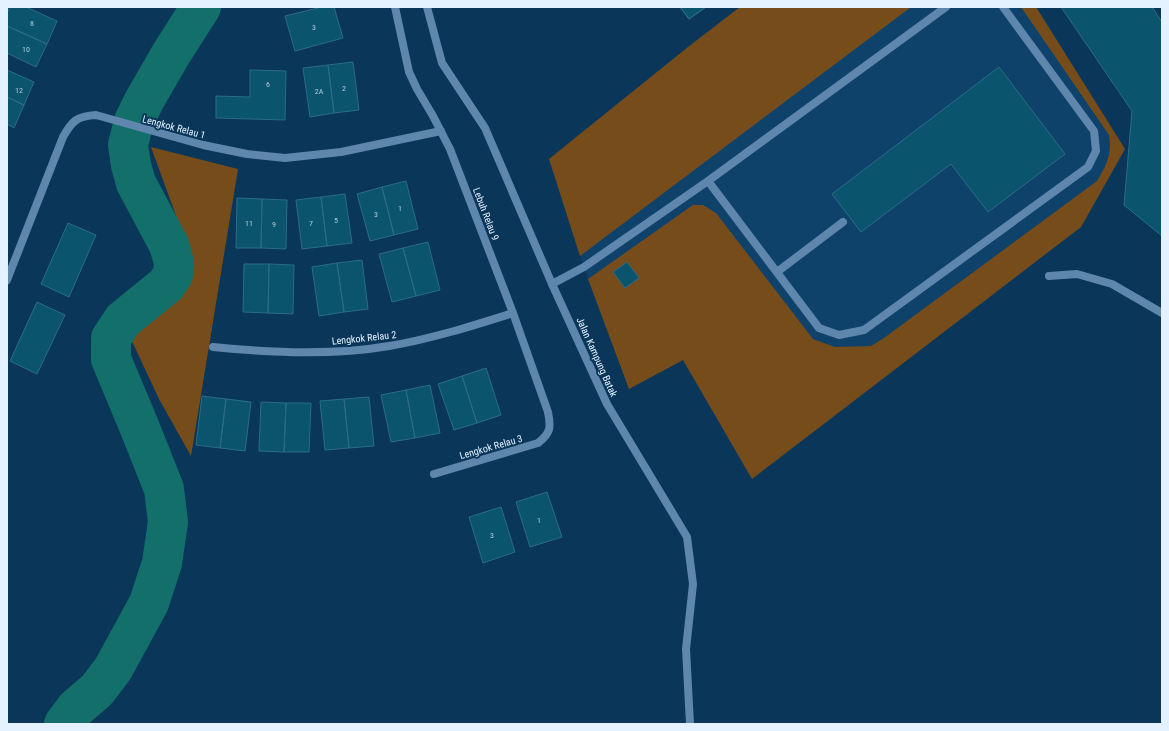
<svg xmlns="http://www.w3.org/2000/svg" width="1169" height="731" font-family="'Roboto Condensed',sans-serif">
<rect width="100%" height="100%" fill="#0a3659"/>
<path fill="#0f426a" d="M740 7H1036L1125 149 1081 227 752 479 683 360 629 389 584 267 549 159 688 47Z"/>
<path fill="#764d1a" d="M740 7H911L580 256 549 159 688 47Z
M1021 7H1036L1125 149 1081 227 752 479 683 360 629 389 588 279 693 205H703L716 213 813 339 835 347 871 346 884 338 1097 181C1107 164 1112 155 1109 135Z
M151 147 238 169 191 456 159 399 131 339 180 292 191 276V257Z"/>
<g fill="none" stroke-linecap="round" stroke-linejoin="round">
<path stroke="#136f69" stroke-width="40" d="M64 724 76 708 97 690 113 669 149 603 162 563 168 522 164 489 139 426 111 359V338L123 320 166 285 173 275 174 262 169 245 136 183 131 165 128 145 134 121 145 99 171 54 201 7"/>
</g>
<path fill="#0b546d" stroke="#2b6c86" d="M10 7H26L57 21 47 44 7 26V13Z
M322 7H334L343 38 295 51 285 16Z
M680 7H706L689 19Z
M680 7H706L689 19Z
M1061 7H1152L1162 22V236L1124 205 1132 111Z
M7 26 47 44 36 67 7 53Z
M353 62 359 110 334 113 328 65Z
M328 65 334 113 310 117 303 68Z
M999 67 1065 154 988 212 951 164 861 232 832 194Z
M7 70 34 82 24 105 7 97Z
M250 70 286 71 285 120 216 118V96L250 97Z
M7 97 24 105 14 128 7 124Z
M406 181 418 229 394 235 382 187Z
M382 187 394 235 370 241 357 194Z
M345 194 352 243 327 246 321 197Z
M321 197 327 246 302 249 296 200Z
M237 198 262 199 261 248H236Z
M262 199 287 200 286 249 261 248Z
M68 223 96 235 69 297 41 284Z
M428 242 440 290 416 296 403 248Z
M403 248 416 296 392 302 379 254Z
M362 260 368 309 344 312 337 263Z
M627 262 639 278 625 288 613 272Z
M337 263 344 312 319 316 312 267Z
M244 264H269L268 313 243 312Z
M269 264 294 265 293 314 268 313Z
M37 302 65 315 37 374 10 361Z
M486 368 501 415 477 423 462 376Z
M462 376 477 423 454 430 438 384Z
M430 385 440 433 415 438 406 390Z
M406 390 415 438 391 442 381 395Z
M202 396 226 399 220 448 196 445Z
M369 397 374 446 349 448 344 399Z
M226 399 251 402 245 451 220 448Z
M344 399 349 448 325 450 320 401Z
M261 402 286 403 284 452 259 451Z
M286 403H311L309 452H284Z
M547 492 562 537 530 547 516 502Z
M501 507 515 552 483 563 469 517Z"/>
<g fill="none" stroke-linecap="round" stroke-linejoin="round">
<path stroke="#5f86ac" stroke-width="8" d="M946 7 708 181 819 328 839 335 864 330 1088 167 1096 151 1094 131 1003 7
M777 272 843 222
M552 284 584 267 708 181"/>
<path stroke="#5f86ac" stroke-width="8" d="M395 7 409 72 417 89 433 116 450 149 513 313 548 412C551 427 551 433 538 443L434 474
M427 7 442 63 485 128 552 284 607 404 687 537 693 584 686 649 690 724
M1049 276 1077 274 1112 284 1162 313
M7 280 63 137C72 121 77 116 96 115L203 145 247 154 285 158 341 152 441 131
M213 347C271 353 332 356 389 346 431 339 472 326 513 313"/>
</g>
<g text-anchor="middle" dominant-baseline="central" stroke-width="4" stroke-linejoin="round" paint-order="stroke">
<g font-size="8" fill="#aecada">
<text x="32" y="23">8</text>
<text x="314" y="27">3</text>
<text x="26" y="49">10</text>
<text x="268" y="84">6</text>
<text x="344" y="88">2</text>
<text x="19" y="90">12</text>
<text x="319" y="91">2A</text>
<text x="400" y="208">1</text>
<text x="376" y="214">3</text>
<text x="336" y="220">5</text>
<text x="249" y="223">11</text>
<text x="311" y="223">7</text>
<text x="274" y="224">9</text>
<text x="539" y="520">1</text>
<text x="492" y="535">3</text>
</g>
<g font-size="10" fill="#e4f1ff" stroke="#0a3659">
<text transform="translate(174 127) rotate(15)">Lengkok Relau 1</text>
<text transform="translate(486 214) rotate(69)">Lebuh Relau 9</text>
<text transform="translate(364 338) rotate(-6)">Lengkok Relau 2</text>
<text transform="translate(597 357) rotate(66)">Jalan Kampung Batak</text>
<text transform="translate(491 447) rotate(-16)">Lengkok Relau 3</text>
</g>
</g>
<rect width="1169" height="731" fill="none" stroke="#e4f1ff" stroke-width="16"/>
</svg>
